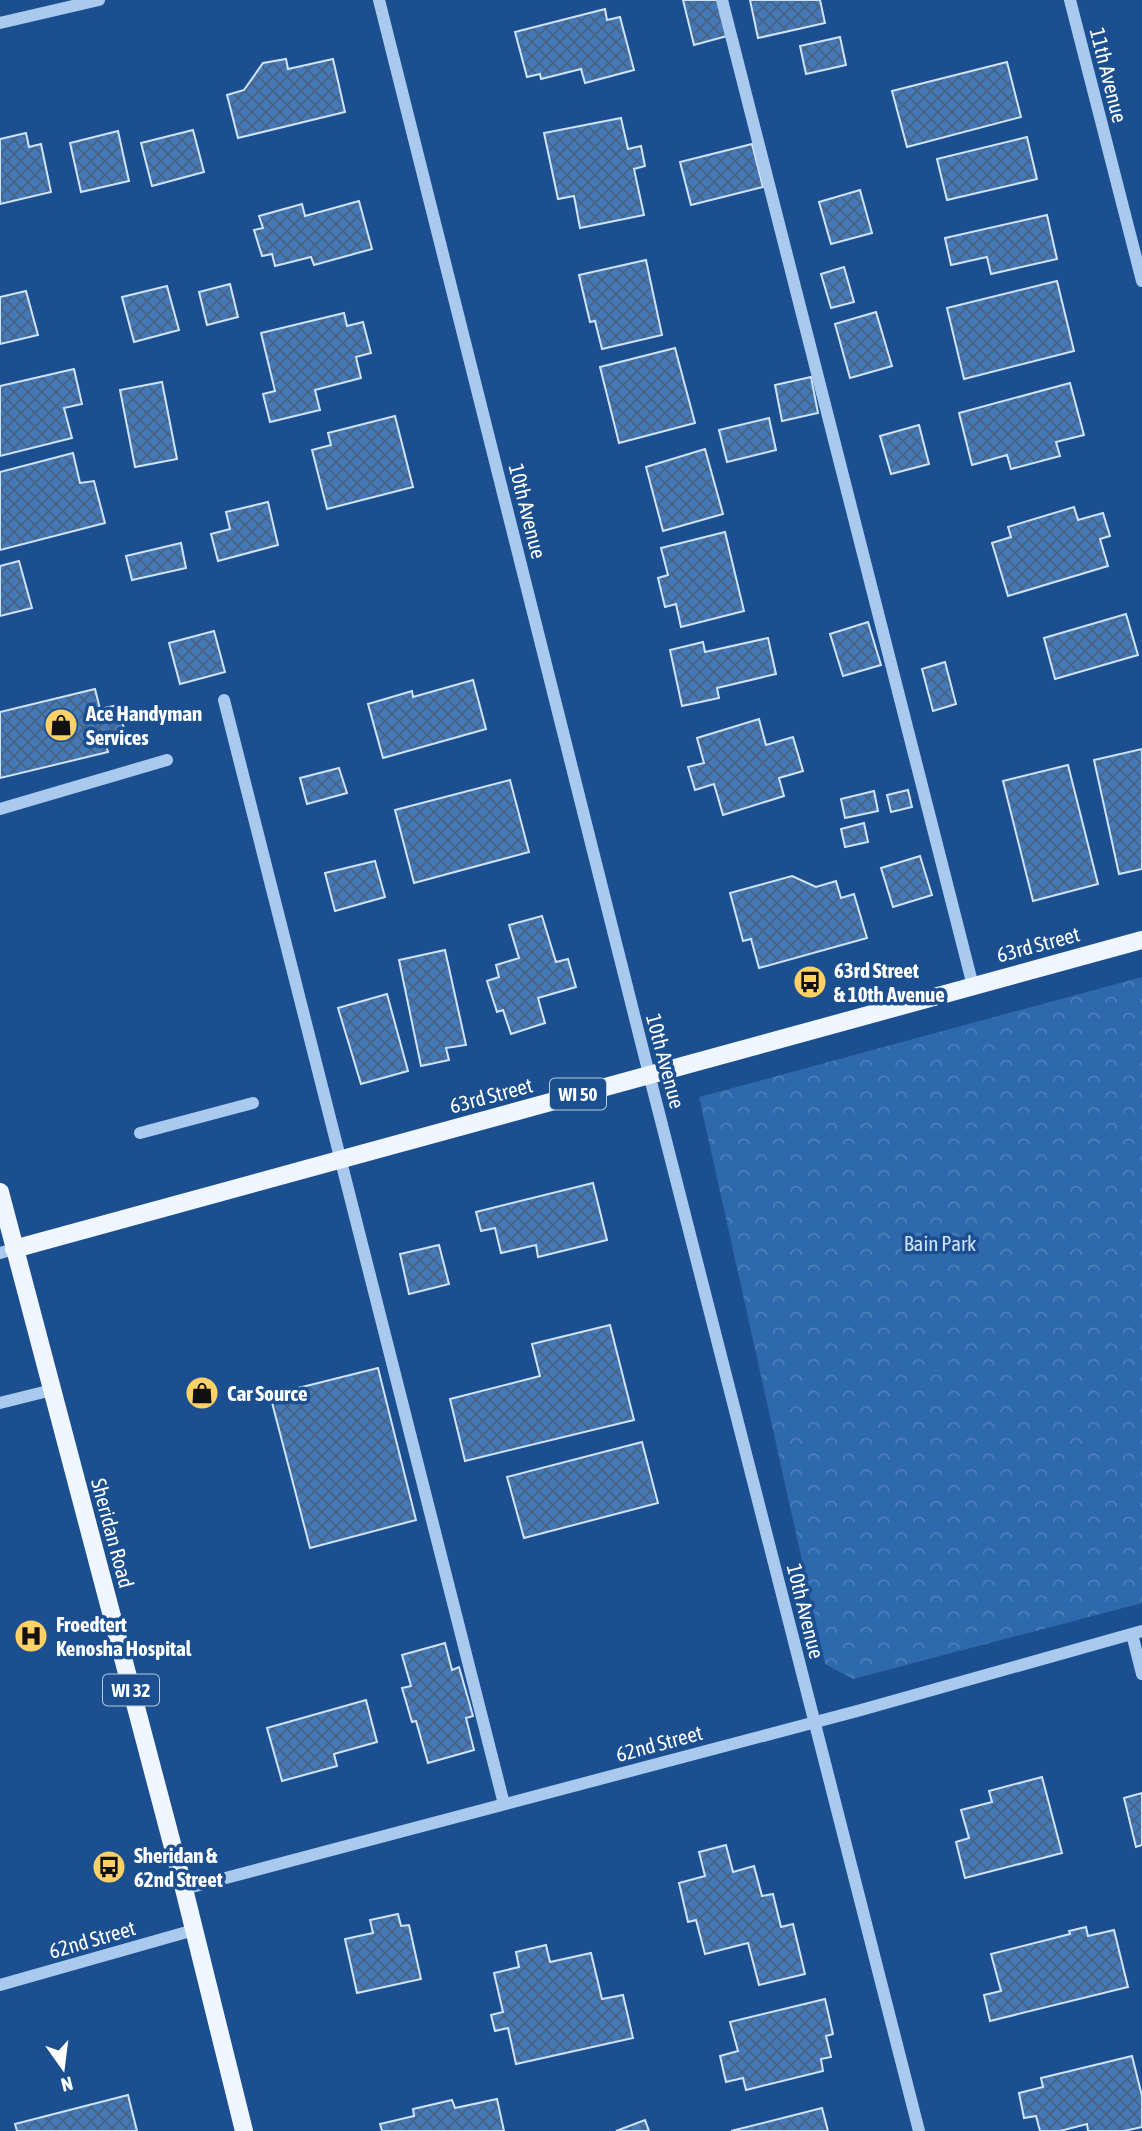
<svg xmlns="http://www.w3.org/2000/svg" width="1142" height="2131" font-family="'Asap Condensed',sans-serif">
<defs>
<pattern id="forest-crowns" width="20" height="18" patternUnits="userSpaceOnUse" patternTransform="scale(1.75)"><rect width="20" height="18" fill="#2e69ad"/><path d="M2 6a3 3 0 1 1 6 0M12 15a3 3 0 1 1 6 0" fill="none" stroke="#4d80b9"/></pattern>
<pattern id="building-cross-hatch" width="8" height="8" patternUnits="userSpaceOnUse" patternTransform="scale(1.75)"><rect width="8" height="8" fill="#4478b7"/><path d="M0 0l8 8M0 8l8-8" fill="none" stroke="#486282"/></pattern>
</defs>
<rect width="100%" height="100%" fill="#1b4f8f"/>
<path fill="url(#forest-crowns)" d="M1142 977V1603L853 1679 825 1664 699 1097Z"/>
<path fill="url(#building-cross-hatch)" stroke="#cfe3fa" stroke-width="2" d="M683 0H718L727 36 694 45Z
M750 0H820L825 23 758 38Z
M605 9 607 20 620 17 634 70 585 83 581 69 541 79 540 74 527 77 515 32Z
M840 37 846 65 806 74 800 46Z
M286 59 288 69 333 59 345 112 238 138 227 95 244 90 263 63Z
M1007 62 1021 117 907 147 892 91Z
M621 118 628 149 641 146 645 166 634 169 644 215 580 228 574 196 558 199 544 133Z
M193 130 204 172 152 186 141 143Z
M118 131 129 181 81 192 70 143Z
M26 133 29 147 41 144 51 192 0 204V139Z
M1027 137 1037 179 947 200 937 159Z
M752 144 763 187 691 205 680 162Z
M860 190 872 233 831 244 819 202Z
M359 201 372 249 314 265 311 257 275 266 272 254 262 256 254 230 263 228 259 216 302 204 305 216Z
M1047 215 1057 259 991 274 987 257 951 265 945 238Z
M646 260 662 335 602 349 595 321 590 322 579 275Z
M844 267 854 302 831 308 821 274Z
M1057 281 1074 351 964 379 947 308Z
M230 284 238 317 207 325 199 292Z
M167 286 179 330 134 342 122 297Z
M26 291 38 335 0 344V297Z
M876 312 892 366 850 378 835 324Z
M344 313 347 326 363 322 371 353 356 357 361 378 315 390 320 410 270 422 263 394 275 391 261 333Z
M675 348 695 423 619 443 600 367Z
M74 369 82 404 64 408 72 438 0 456V386Z
M811 377 818 413 782 421 775 385Z
M162 382 177 459 135 467 120 390Z
M1070 383 1084 435 1056 442 1060 456 1011 469 1007 455 972 465 959 413Z
M395 416 413 487 327 509 312 450 331 445 328 433Z
M769 418 776 450 727 462 719 430Z
M919 425 929 464 891 474 880 436Z
M705 449 723 514 663 531 646 467Z
M73 453 80 483 94 481 105 523 0 550V472Z
M268 502 278 545 218 561 211 534 230 529 226 512Z
M1074 507 1078 520 1103 513 1110 536 1100 539 1108 566 1008 596 992 543 1011 537 1008 527Z
M725 532 744 611 681 627 676 604 665 607 658 578 668 575 661 548Z
M181 543 186 568 132 580 126 556Z
M19 561 32 608 0 616V566Z
M1126 614 1138 655 1055 679 1044 638Z
M868 622 881 665 843 676 830 634Z
M214 631 225 672 180 684 169 643Z
M768 638 776 674 717 688 719 698 682 706 670 650 703 642 705 652Z
M945 662 956 704 933 711 922 669Z
M473 680 486 729 383 758 368 704 412 691 413 697Z
M95 689 100 709 118 705 126 737 105 742 108 752 0 778V712Z
M759 719 766 745 793 737 803 771 779 778 784 796 723 815 714 784 695 790 688 767 704 763 697 738Z
M1142 749V869L1119 874 1094 760Z
M1068 765 1098 884 1033 901 1003 781Z
M339 768 347 793 307 804 300 778Z
M510 780 529 852 414 883 395 810Z
M908 790 912 807 891 812 887 795Z
M874 791 878 811 845 818 841 799Z
M864 823 868 842 845 847 841 829Z
M920 856 932 895 893 907 881 868Z
M375 861 385 897 335 911 325 873Z
M792 876 816 887 836 881 841 898 854 894 867 938 759 968 751 939 743 941 730 893Z
M542 916 556 962 568 959 576 987 538 998 545 1023 511 1034 503 1010 497 1012 487 981 499 977 496 965 519 958 509 925Z
M445 950 466 1045 446 1048 449 1060 421 1066 399 960Z
M387 994 408 1071 361 1084 338 1008Z
M593 1183 607 1240 538 1257 536 1245 501 1253 495 1228 481 1231 476 1212Z
M439 1245 449 1284 409 1294 400 1254Z
M610 1325 634 1420 465 1461 450 1399 540 1376 532 1344Z
M378 1368 416 1520 310 1548 270 1395Z
M642 1442 658 1503 524 1538 507 1477Z
M445 1643 452 1670 459 1667 473 1716 466 1718 474 1750 428 1763 416 1721 412 1722 402 1688 411 1686 402 1655Z
M366 1700 377 1742 334 1754 337 1766 282 1781 267 1728Z
M1042 1777 1062 1853 965 1878 956 1842 969 1838 961 1810 992 1802 989 1791Z
M1142 1793V1845L1136 1847 1124 1798Z
M726 1845 733 1872 754 1866 762 1896 773 1894 781 1927 793 1924 805 1974 759 1985 748 1943 705 1954 696 1920 688 1922 679 1883 705 1876 699 1852Z
M398 1914 401 1926 409 1925 421 1979 357 1993 345 1939 373 1933 370 1920Z
M1086 1927 1088 1936 1114 1930 1128 1987 990 2021 984 1995 1001 1991 991 1954 1070 1934 1069 1931Z
M546 1945 550 1962 591 1953 602 1999 623 1995 633 2038 516 2064 508 2028 495 2031 491 2015 503 2012 494 1973 519 1967 516 1952Z
M825 1999 833 2034 826 2036 831 2057 821 2059 823 2071 746 2090 743 2078 726 2082 720 2056 738 2051 730 2022Z
M1132 2056 1142 2096V2127L1124 2131H1088L1087 2124 1060 2131H1040L1036 2116 1024 2118 1019 2093 1043 2087 1041 2078Z
M128 2095 137 2131H17L15 2124Z
M497 2099 504 2131H382L380 2124 414 2116 413 2109 452 2100 455 2108Z
M822 2108 828 2131H731Z
M645 2120 649 2131H616Z"/>
<g fill="none" stroke-linecap="round" stroke-linejoin="round">
<path stroke="#a9c9ee" stroke-width="12" d="M379 0 649 1074 919 2131
M722 0 973 986
M1070 0 1142 281
M0 23 99 0
M224 700 504 1804
M0 809 167 760
M140 1133 253 1103
M0 1253 14 1249
M0 1403 52 1390
M1132 1634 1142 1674
M184 1889 861 1710 1142 1631
M0 1985 194 1930"/>
<path stroke="#f0f6ff" stroke-width="18" d="M0 1192 184 1889 244 2131
M14 1249 1142 940"/>
</g>
<defs>
<symbol id="shop-disc" viewBox="-11 -11 22 22"><circle r="9.5" fill="#ffd166" stroke="#1b4f8f"/><path d="M-5-2.5h2.3a2.7 3.5 0 0 1 5.4 0H5L5.5 6h-11ZM-1.5-2.5h3a1.5 2.3 0 0 0-3 0Z" fill="#111"/></symbol>
<symbol id="bus-disc" viewBox="-11 -11 22 22"><circle r="9.5" fill="#ffd166" stroke="#1b4f8f"/><path d="M-5-6H5V4H4V6H2V4H-2V6H-4V4H-5ZM-3.5-4V0h7V-4ZM-3.5 1.2v1.5H-2V1.2ZM2 1.2v1.5H3.5V1.2Z" fill="#111"/></symbol>
<symbol id="hospital-disc" viewBox="-11 -11 22 22"><circle r="9.5" fill="#ffd166" stroke="#1b4f8f"/><path d="M-5-5h3v3.5h4V-5h3V5h-3V1.5h-4V5h-3Z" fill="#111"/></symbol>
</defs>
<g fill-rule="evenodd">
<use href="#shop-disc" x="42" y="706" width="38" height="38"/>
<use href="#bus-disc" x="791" y="963" width="38" height="38"/>
<use href="#shop-disc" x="183" y="1374" width="38" height="38"/>
<use href="#hospital-disc" x="12" y="1617" width="38" height="38"/>
<use href="#bus-disc" x="90" y="1848" width="38" height="38"/>
</g>
<g text-anchor="middle" dominant-baseline="central" stroke-width="7" stroke-linejoin="round" paint-order="stroke">
<g fill="#1b4f8f" stroke="#bbcadd" stroke-width="2">
<rect x="550" y="1078.5" width="56" height="31" rx="5"/>
<rect x="103" y="1674.5" width="56" height="31" rx="5"/>
</g>
<g font-size="19" font-weight="bold" fill="#fff">
<text x="578" y="1094">WI 50</text>
<text x="131" y="1690">WI 32</text>
</g>
<g font-size="21" fill="#fff" stroke="#1b4f8f">
<text transform="translate(1109 75) rotate(76)">11th Avenue</text>
<text transform="translate(528 511) rotate(76)">10th Avenue</text>
<text transform="translate(1038 944) rotate(-15)">63rd Street</text>
<text transform="translate(666 1061) rotate(75)">10th Avenue</text>
<text transform="translate(491 1095) rotate(-15)">63rd Street</text>
<text transform="translate(113 1533) rotate(75)">Sheridan Road</text>
<text transform="translate(806 1611) rotate(76)">10th Avenue</text>
<text transform="translate(659 1743) rotate(-15)">62nd Street</text>
<text transform="translate(92 1939) rotate(-16)">62nd Street</text>
</g>
<g font-size="21" font-weight="bold" fill="#fff" stroke="#1b4f8f" text-anchor="start">
<text x="86" y="713">Ace Handyman<tspan x="86" dy="24">Services</tspan></text>
<text x="834" y="970">63rd Street<tspan x="834" dy="24">&amp; 10th Avenue</tspan></text>
<text x="227" y="1393">Car Source</text>
<text x="56" y="1624">Froedtert<tspan x="56" dy="24">Kenosha Hospital</tspan></text>
<text x="134" y="1855">Sheridan &amp;<tspan x="134" dy="24">62nd Street</tspan></text>
</g>
<g font-size="21" fill="#cfe3fa" stroke="#1b4f8f">
<text x="940" y="1243">Bain Park</text>
</g>
</g>
<g transform="translate(63 2068) rotate(166)" stroke="#1b4f8f" stroke-width="5" paint-order="stroke">
<path d="M0-5L12 26L0 18L-12 26Z" fill="#ffffff"/>
<text y="-10" font-size="19" font-weight="bold" text-anchor="middle" fill="#ffffff">N</text>
</g>
</svg>
